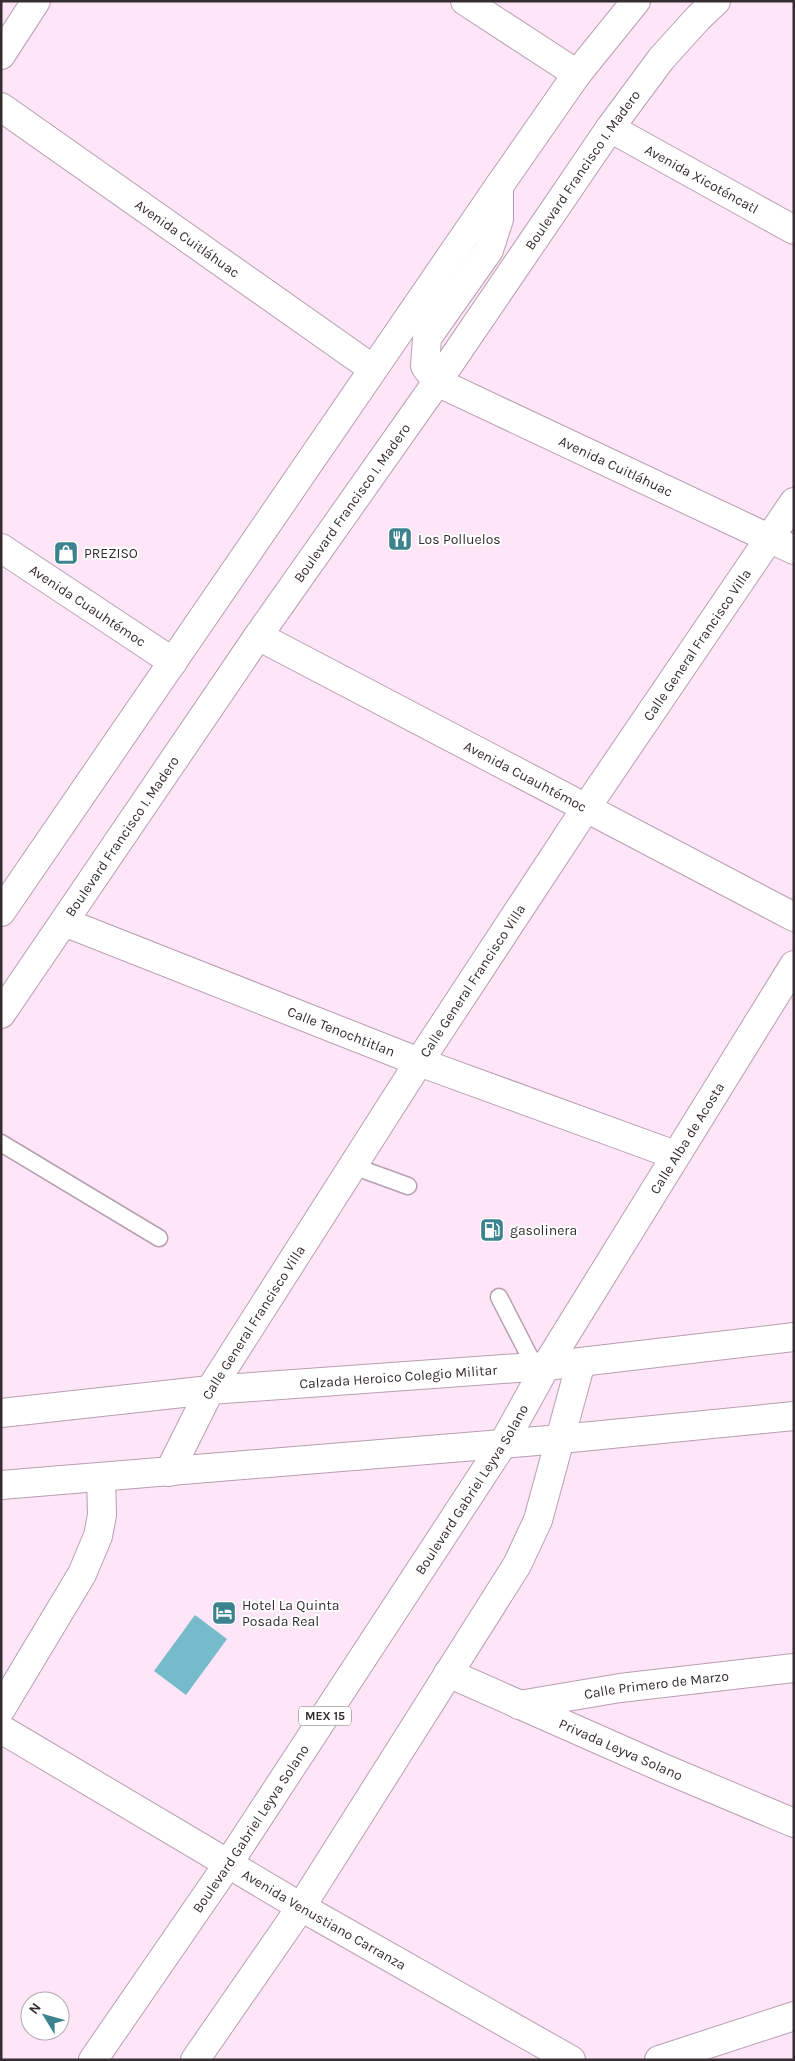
<svg xmlns="http://www.w3.org/2000/svg" width="795" height="2061" font-family="Karla,sans-serif">
<rect width="100%" height="100%" fill="#fee5f7"/>
<path fill="#75bbc9" d="M195 1615 227 1639 186 1695 154 1671Z"/>
<g fill="none" stroke-linecap="round" stroke-linejoin="round">
<defs>
<path id="lane" d="M1 1143 159 1238
M353 1166 408 1186
M499 1297 535 1367"/>
<g id="street">
<path d="M465 1 577 74"/>
<path d="M1 55 36 1"/>
<path id="s1" d="M1 107 373 369"/>
<path id="s2" d="M610 128 794 230"/>
<path id="s3" d="M499 186V219L489 250 427 338 425 366 437 382 794 550"/>
<path id="s4" d="M1 548 173 662"/>
<path id="s5" d="M258 636 794 917"/>
<path id="s6" d="M64 922 419 1062 675 1155"/>
<path id="s7" d="M546 1366 794 965"/>
<path id="s8" d="M169 1472 210 1390 419 1062 586 808 794 502"/>
<path id="s9" d="M448 1673 663 1768 794 1823"/>
<path id="s10" d="M519 1705 620 1688 794 1668"/>
<path d="M1 1709 82 1574 98 1536 102 1515 101 1477"/>
<path id="s11" d="M1 1729 301 1907 571 2060"/>
<path d="M659 2060 794 2016"/>
</g>
<g id="primary">
<path d="M1 912 499 186 577 74 636 1"/>
<path id="s12" d="M1 1014 258 636 437 382 610 128 661 59 698 18 716 1"/>
<path id="s13" d="M1 1413 210 1390 546 1366 794 1337"/>
<path d="M1 1485 561 1439 794 1416"/>
<path id="s14" d="M93 2060 228 1864 504 1442 546 1366"/>
<path d="M195 2060 301 1907 517 1565 538 1520 581 1362"/>
</g>
</defs>
<use href="#lane" stroke="#b79fb0" stroke-width="19"/>
<use href="#street" stroke="#b79fb0" stroke-width="30"/>
<use href="#primary" stroke="#b79fb0" stroke-width="30"/>
<use href="#lane" stroke="#fff" stroke-width="16"/>
<use href="#street" stroke="#fff" stroke-width="28"/>
<use href="#primary" stroke="#fff" stroke-width="28"/>
</g>
<defs>
<symbol id="restaurant-square" viewBox="-11 -11 22 22"><rect x="-9" y="-9" width="18" height="18" rx="4" fill="#3d838f" stroke="#fff"/><path d="M-5-6h1v4h1v-4h1v4h1v-4h1v5L-1.5 .5V6h-2V.5L-5-1ZM5-6V6H3V1.5H1.5Q1.5-4 5-6Z" fill="#fff"/></symbol>
<symbol id="shop-square" viewBox="-11 -11 22 22"><rect x="-9" y="-9" width="18" height="18" rx="4" fill="#3d838f" stroke="#fff"/><path d="M-5-2.5h2.3a2.7 3.5 0 0 1 5.4 0H5L5.5 6h-11ZM-1.5-2.5h3a1.5 2.3 0 0 0-3 0Z" fill="#fff"/></symbol>
<symbol id="fuel-square" viewBox="-11 -11 22 22"><rect x="-9" y="-9" width="18" height="18" rx="4" fill="#3d838f" stroke="#fff"/><path d="M-5.5-6h7V0h2V4h1.3V-2.5L3-4.5l.8-.8L6-3V5H2.5V1h-1V6h-7ZM-4.2-4.7v3.2H.2V-4.7Z" fill="#fff"/></symbol>
<symbol id="hotel-square" viewBox="-11 -11 22 22"><rect x="-9" y="-9" width="18" height="18" rx="4" fill="#3d838f" stroke="#fff"/><path d="M-6-4.5h1.5V1H6V5H4.5V3h-9V5H-6ZM-4 0a1.8 1.8 0 1 1 3.6 0ZM.5 0V-2.5h3Q6-2.5 6 0Z" fill="#fff"/></symbol>
</defs>
<g fill-rule="evenodd">
<use href="#restaurant-square" x="386" y="525" width="28" height="28"/>
<use href="#shop-square" x="52" y="539" width="28" height="28"/>
<use href="#fuel-square" x="478" y="1216" width="28" height="28"/>
<use href="#hotel-square" x="210" y="1599" width="28" height="28"/>
</g>
<g text-anchor="middle" dominant-baseline="central" stroke-width="4" stroke-linejoin="round" paint-order="stroke">
<rect fill="#fff" stroke="#726c70" stroke-width="1" x="299" y="1706.5" width="52" height="19" rx="4"/>
<g font-size="12" font-weight="bold" fill="#362d33">
<text x="325" y="1716">MEX 15</text>
</g>
<g font-size="14" fill="#362d33" stroke="#fff">
<text stroke="none"><textPath href="#s12" startOffset="1025">Boulevard Francisco I. Madero</textPath></text>
<text stroke="none"><textPath href="#s2" startOffset="105">Avenida Xicoténcatl</textPath></text>
<text stroke="none"><textPath href="#s1" startOffset="228">Avenida Cuitláhuac</textPath></text>
<text stroke="none"><textPath href="#s3" startOffset="419">Avenida Cuitláhuac</textPath></text>
<text stroke="none"><textPath href="#s12" startOffset="620">Boulevard Francisco I. Madero</textPath></text>
<text stroke="none"><textPath href="#s4" startOffset="104">Avenida Cuauhtémoc</textPath></text>
<text stroke="none"><textPath href="#s8" startOffset="982">Calle General Francisco Villa</textPath></text>
<text stroke="none"><textPath href="#s5" startOffset="302">Avenida Cuauhtémoc</textPath></text>
<text stroke="none"><textPath href="#s12" startOffset="215">Boulevard Francisco I. Madero</textPath></text>
<text stroke="none"><textPath href="#s8" startOffset="578">Calle General Francisco Villa</textPath></text>
<text stroke="none"><textPath href="#s6" startOffset="298">Calle Tenochtitlan</textPath></text>
<text stroke="none"><textPath href="#s7" startOffset="268">Calle Alba de Acosta</textPath></text>
<text stroke="none"><textPath href="#s8" startOffset="172">Calle General Francisco Villa</textPath></text>
<text stroke="none"><textPath href="#s13" startOffset="399">Calzada Heroico Colegio Militar</textPath></text>
<text stroke="none"><textPath href="#s14" startOffset="685">Boulevard Gabriel Leyva Solano</textPath></text>
<text stroke="none"><textPath href="#s10" startOffset="139">Calle Primero de Marzo</textPath></text>
<text stroke="none"><textPath href="#s9" startOffset="189">Privada Leyva Solano</textPath></text>
<text stroke="none"><textPath href="#s14" startOffset="280">Boulevard Gabriel Leyva Solano</textPath></text>
<text stroke="none"><textPath href="#s11" startOffset="375">Avenida Venustiano Carranza</textPath></text>
</g>
<g font-size="14" fill="#362d33" stroke="#fff" text-anchor="start">
<text x="418" y="539">Los Polluelos</text>
<text x="84" y="553">PREZISO</text>
<text x="510" y="1230">gasolinera</text>
<text x="242" y="1605">Hotel La Quinta<tspan x="242" dy="16">Posada Real</tspan></text>
</g>
</g>
<rect width="795" height="2061" fill="none" stroke="#362d33" stroke-width="5"/>
<g transform="translate(45 2016) rotate(307)"><circle r="24" fill="#ffffff" stroke="#afabad"/>
<path d="M0-4L9 19L0 12L-9 19Z" fill="#3d838f"/>
<text y="-8" font-size="14" font-weight="bold" text-anchor="middle" fill="#362d33">N</text>
</g>
</svg>
